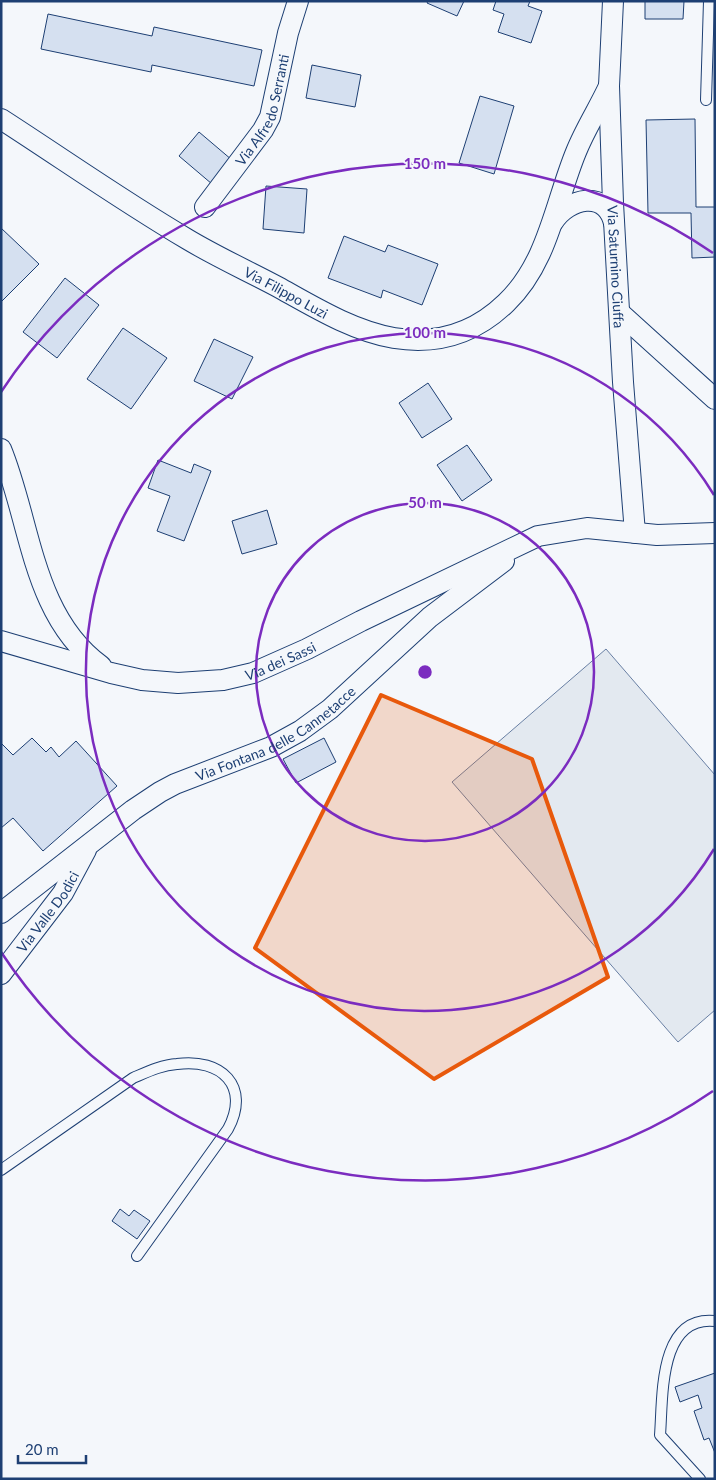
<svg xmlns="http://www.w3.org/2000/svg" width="716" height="1480" font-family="Lato,sans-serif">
<rect width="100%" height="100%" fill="#f4f7fb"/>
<path fill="#e3e9f0" stroke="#687fa3" d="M606 649 715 775V1010L678 1042 452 782Z"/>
<path fill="#d5e0f0" stroke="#1d3f73" d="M428 1H464L457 16 427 3Z
M496 1H530L528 6 542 11 531 43 498 32 504 14 493 10Z
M645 1H684L683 19H645Z
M48 14 152 36 154 27 262 50 254 86 152 65 151 72 41 49Z
M312 65 361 75 355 107 306 98Z
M480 96 514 106 494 174 459 163Z
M695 119 696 207H715V257L692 258 691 213H648L646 120Z
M199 132 232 160 212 184 179 156Z
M266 186 307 189 304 233 263 229Z
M1 228 39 264 1 302Z
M344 236 385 252 388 245 438 264 422 305 383 290 381 298 328 278Z
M65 278 99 305 57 358 23 332Z
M123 328 167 358 131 409 87 379Z
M214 339 253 357 232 399 194 381Z
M428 383 452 419 422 438 399 403Z
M467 445 492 480 462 501 437 465Z
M158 460 191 473 194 464 211 471 184 541 157 531 170 496 148 488Z
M267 510 277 544 242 554 232 521Z
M32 738 46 752 51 747 59 757 76 741 117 786 43 851 13 818 1 828V743L13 755Z
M324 738 336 762 296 783 283 759Z
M120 1209 129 1216 134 1210 150 1221 137 1239 112 1221Z
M715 1373V1453L709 1438 704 1440 694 1411 702 1408 698 1395 680 1402 675 1387Z"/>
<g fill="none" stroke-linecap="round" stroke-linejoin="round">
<defs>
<path id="service" d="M706 100 709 1
M1 1170 133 1078C147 1072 161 1065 177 1064 221 1058 251 1086 228 1129L137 1256
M700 1479 660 1435C663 1398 658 1315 715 1321"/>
<g id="minor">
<path id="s1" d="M613 1 609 86 613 203 623 382 635 533"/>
<path id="s2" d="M1 119C63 159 124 202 187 239 217 257 248 271 278 287 314 307 353 331 394 338 437 345 475 333 506 303 548 263 555 203 576 152 585 129 599 108 609 86"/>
<path id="s3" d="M205 207 263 130 270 117 288 33 298 1"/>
<path d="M553 222C568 198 606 189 614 223"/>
<path d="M621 314 715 399"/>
<path d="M1 449C31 522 32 616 101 666"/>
<path id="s4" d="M1 641 111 673 142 680 178 683 223 680 253 673 307 649 361 621 538 536 587 528 657 535 715 533"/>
<path id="s5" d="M1 913 133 810 160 792 175 784 271 747 300 731 330 709 430 617 504 561"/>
<path id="s6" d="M1 974 63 893 86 850"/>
</g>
</defs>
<use href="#service" stroke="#1d3f73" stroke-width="12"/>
<use href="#minor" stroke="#1d3f73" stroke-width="22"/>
<use href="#service" stroke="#f4f7fb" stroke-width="10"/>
<use href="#minor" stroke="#f4f7fb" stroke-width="20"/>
</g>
<path fill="#e8590c" fill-opacity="0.2" stroke="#e8590c" stroke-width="4" stroke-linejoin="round" d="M381 695 532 759 608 977 434 1079 255 948Z"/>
<g fill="none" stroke="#7b2cbf" stroke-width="2.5">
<circle cx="425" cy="672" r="169"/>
<path d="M714 849A339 339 0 1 1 714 495"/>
<path d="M713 1091A508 508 0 0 1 1 952M1 392A508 508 0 0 1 713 253"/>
</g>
<g text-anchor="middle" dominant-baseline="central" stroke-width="4" stroke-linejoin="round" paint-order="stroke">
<g font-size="14" fill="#1d3f73" stroke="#f4f7fb">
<text stroke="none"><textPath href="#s3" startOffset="115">Via Alfredo Serranti</textPath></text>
<text stroke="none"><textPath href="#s1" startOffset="266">Via Saturnino Ciuffa</textPath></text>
<text stroke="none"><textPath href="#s2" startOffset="334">Via Filippo Luzi</textPath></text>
<text stroke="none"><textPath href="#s4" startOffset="288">Via dei Sassi</textPath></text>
<text stroke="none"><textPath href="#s5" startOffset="330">Via Fontana delle Cannetacce</textPath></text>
<text stroke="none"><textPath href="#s6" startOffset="78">Via Valle Dodici</textPath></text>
</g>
</g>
<circle cx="425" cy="672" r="8" fill="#7b2cbf" stroke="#f4f7fb" stroke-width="2.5"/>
<g font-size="15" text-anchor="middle" font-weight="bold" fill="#7b2cbf" stroke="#f4f7fb" stroke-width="4" stroke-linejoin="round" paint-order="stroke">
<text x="425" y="169">150 m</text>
<text x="425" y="338">100 m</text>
<text x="425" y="508">50 m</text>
</g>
<rect width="716" height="1480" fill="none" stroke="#1d3f73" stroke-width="5"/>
<path d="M18 1455v8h68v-8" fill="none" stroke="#1d3f73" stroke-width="2.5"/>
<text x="25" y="1455" font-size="15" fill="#1d3f73" stroke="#f4f7fb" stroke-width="4" paint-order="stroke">20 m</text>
</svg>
